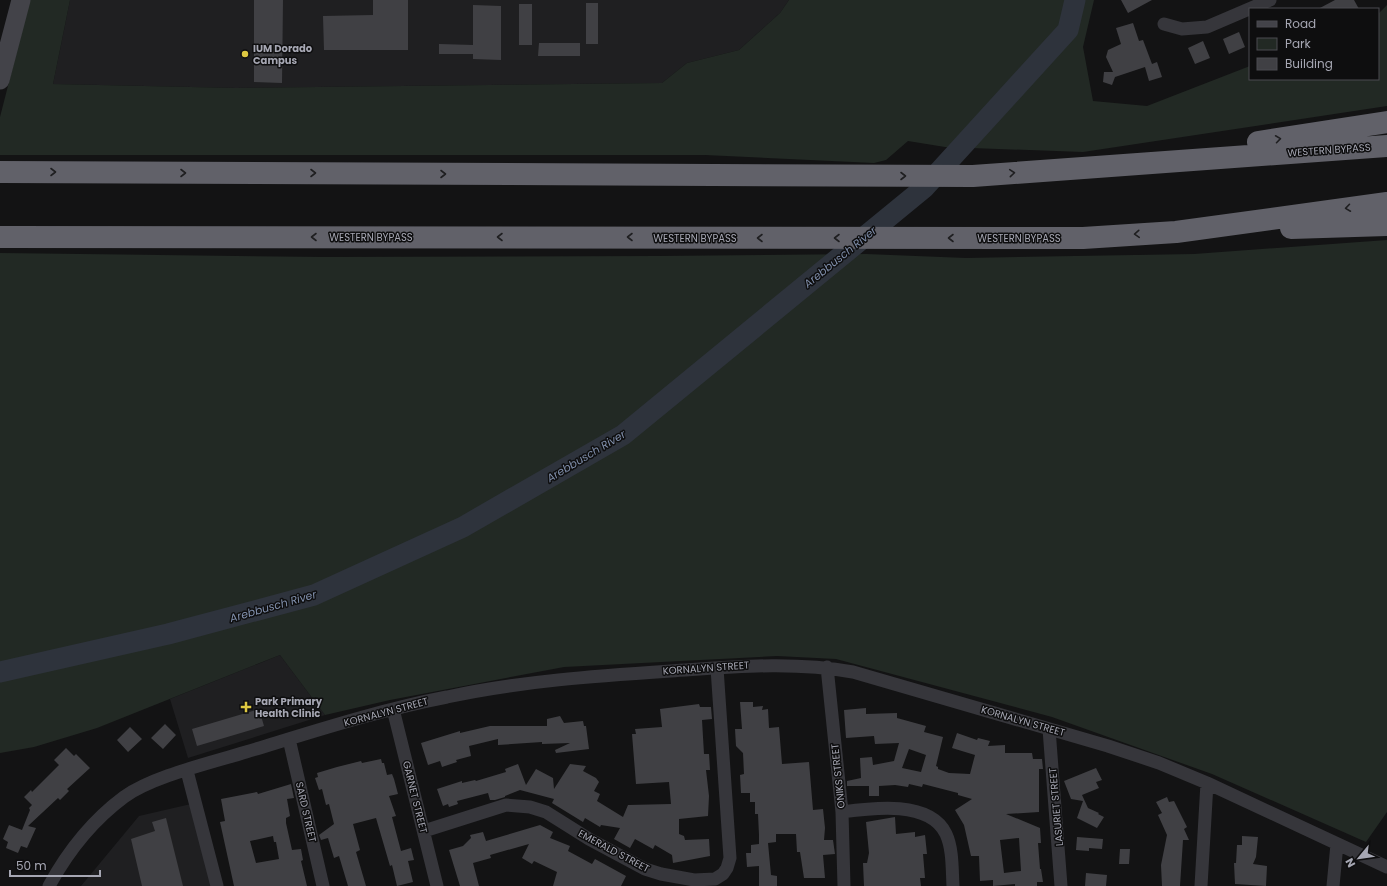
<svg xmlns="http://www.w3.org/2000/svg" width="1387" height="886" font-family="Poppins,sans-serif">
<rect width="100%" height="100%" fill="#131314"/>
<path fill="#1f1f21" d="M70 0H789L780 13 739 50 687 63 662 83 236 88 53 84Z
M280 655 325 715 188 758 170 699Z
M191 804 211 886H81L139 816Z"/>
<path fill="#222924" d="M30 0H70L53 84 236 88 662 83 687 63 739 50 780 13 789 0H1094L1083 47 1093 101 1147 106 1250 66V79H1378V14L1387 5V106L1083 152 945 147 908 141 886 160 874 163 705 155H0V117Z
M1387 240V812L1366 842 1212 774 1052 717 836 659 777 656 564 667 390 700 325 715 280 655 97 728 34 747 0 753V253L324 257 659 256 866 254 966 258 1194 254Z"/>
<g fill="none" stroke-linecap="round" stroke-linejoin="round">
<path stroke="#2e333c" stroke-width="21" d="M0 672 168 634 314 595 463 527 623 435 924 188 1068 30 1075 0"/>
</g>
<path fill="#404044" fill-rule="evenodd" d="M254 0H283L282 83 254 82Z
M373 0H408V50H324L323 16 373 15Z
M1121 0H1152L1128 13Z
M1335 0H1354L1359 9H1318Z
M586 3H598V44H586Z
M519 4H532V45H519Z
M473 5 501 6V60L473 59V54H439V44L473 45Z
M1133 23 1139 41 1143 40 1152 64 1157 62 1162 77 1149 81 1145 67 1115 77 1112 85 1103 82 1104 72H1113L1106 57 1108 50 1121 44 1116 28Z
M1239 32 1245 47 1229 54 1223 39Z
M1203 41 1210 58 1195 64 1188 48Z
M539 43H580V56H538Z
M740 702H753V707L763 706 762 710 768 709 769 728 779 727 782 764 809 762 813 810 823 809 825 828 824 840H833L835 854 823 855 825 878H804L800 852H797L796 834H776V842L768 843 771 875 777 876V886H759V866L747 867 746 853H751V845L759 844V835L758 814H755V802H750V793H741L740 775 744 774 743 753 736 746 735 729H742Z
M699 704 700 707H711L712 719 702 720 704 754H709L710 770H706L709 796 708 816 679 819V834L684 836 685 840 709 839 710 856 673 863 672 855 655 845 653 849 635 839 630 848 614 839 620 828 601 825 600 827 585 818 583 822 552 803 554 799 520 790 505 796V797L495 800H490L488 793 457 801 458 804 449 807 448 804 443 806 437 789 462 781V783L475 780 476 781 506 772 505 769 518 764 526 785 536 769 553 778 554 789 570 764 586 766 583 771 596 778 599 782 594 791 600 794 597 801 623 817 628 805 671 804 669 782 636 784 632 734H636L635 729 662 727 660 709Z
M866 708V714L897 713V718L926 726 924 732 943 737 936 766 938 767V769L949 773 970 774 975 755 952 748 957 733 977 740 978 738 990 741 988 746 1005 745V753H1032L1033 759H1042L1043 769H1039V812L1006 814 1040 828 1041 843H1038L1040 869H1041L1043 882H1037V886H1015V884L993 886V880L980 881 979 856H971L964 825 955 810 972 799 958 795V793L923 784 922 787 909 784 908 787 895 785 879 786V796H869V786H847V781L861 778 860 758 872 757 873 765 894 761 899 743 875 744 874 736 846 738 844 710ZM909 749 926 755 921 772 902 768ZM1019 838 1021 871 1004 873 1000 840Z
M259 709 264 726 197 746 192 729Z
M560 716 564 723 583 721 584 726H586L589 749 556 753 555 750 570 743 542 744V742L498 745V739L469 746 471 756 456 760 457 762 442 767 440 761 428 765 421 743 460 731V733L490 726H547V719Z
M165 724 176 735 163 749 151 738Z
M130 727 142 739 128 752 117 740Z
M66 748 74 756 76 754 90 768 67 789 69 791 60 800 58 798 28 826 36 828 27 848 21 846 18 853 6 848 8 842 3 839 9 825 22 830 30 810 29 808 32 805 24 797 31 790 32 792 59 765 54 760Z
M381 759 382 763H384L387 775 392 774 394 779 398 794 389 796 396 816 392 817 401 851 411 848 414 860 408 861 413 882 397 886 392 865 390 866 376 818 353 824 360 850 356 852 366 886H348L339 856 334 858 328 838 321 840 319 835 334 824 329 804 326 805 322 789 319 790 315 778 318 777 317 773 337 767 361 761 362 763Z
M1096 768 1102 780 1096 782 1099 788 1082 795 1088 808 1099 813 1098 814 1104 817 1097 828 1077 818 1083 801 1071 799 1064 781Z
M291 784 294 798 287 799 290 816 286 818V823L292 850 301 849 303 860 301 861 307 886H234L220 822 225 821 221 799 257 792 258 794ZM273 836 274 842H276L279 859 256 863 250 841Z
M1167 797 1169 802 1174 801 1187 827 1184 829 1189 840H1183L1180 886H1162L1161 865 1167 835 1158 815 1162 813 1156 802Z
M895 817 896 834 915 832V837L925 835 927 854H923L925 878H920L921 886H864L863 863H867L869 853 866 822Z
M166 818 183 886H142L131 839 155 831 152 822Z
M540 825 553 832 550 838 570 846 568 851 592 864 595 859 626 876 621 886H553L557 872 534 861 532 864 522 858 529 844 490 855 491 858 473 863 479 886H460L449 850 463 846 471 838 470 835 483 832 486 841Z
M1242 836 1258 837 1256 857 1253 864 1267 866 1266 886 1235 884 1234 863H1236L1237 845H1242Z
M1077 837 1103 839 1102 849 1089 848V851L1076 850Z
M1120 849H1130L1129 864H1119Z
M1086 873 1107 875 1106 886H1085Z"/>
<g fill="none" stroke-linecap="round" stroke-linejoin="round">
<path stroke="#36363b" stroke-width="13" d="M1164 24 1182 29 1207 27 1270 0
M827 667 842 812 844 886
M393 709 437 886
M1049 729 1061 886
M289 739 323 886
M187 771 217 886
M842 812C872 808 930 800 946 834 953 849 952 870 953 886
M424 831 506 805 530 807 546 812 589 839 645 869 661 874 694 880 715 879 723 874 727 868 730 858 717 668
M49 886C67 853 93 820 124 797 153 776 211 763 246 752 312 732 379 710 447 697 521 681 596 676 671 671 733 667 792 661 853 672L1108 746 1159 763 1207 783 1387 867
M1201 886 1207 783
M1333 886 1337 844"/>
<path stroke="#434349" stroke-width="19" d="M0 80 21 0"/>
<path stroke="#616169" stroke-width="22" d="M1258 142 1387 122
M0 172 973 176 1387 146
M1291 228 1387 225
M0 237 1083 238 1176 232 1387 203"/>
</g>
<defs><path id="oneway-chevron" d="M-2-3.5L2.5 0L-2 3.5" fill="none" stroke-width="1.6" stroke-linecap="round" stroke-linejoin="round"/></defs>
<g stroke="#1f1f21">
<use href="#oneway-chevron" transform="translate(1278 139) rotate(-8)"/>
<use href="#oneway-chevron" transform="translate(53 172)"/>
<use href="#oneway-chevron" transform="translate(183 173)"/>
<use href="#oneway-chevron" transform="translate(313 173)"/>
<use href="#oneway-chevron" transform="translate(1012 173) rotate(-5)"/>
<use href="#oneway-chevron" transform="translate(443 174)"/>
<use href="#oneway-chevron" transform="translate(903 176)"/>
<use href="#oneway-chevron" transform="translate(1348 208) rotate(172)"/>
<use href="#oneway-chevron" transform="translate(1137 234) rotate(176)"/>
<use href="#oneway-chevron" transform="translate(314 237) rotate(-180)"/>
<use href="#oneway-chevron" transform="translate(500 237) rotate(-180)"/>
<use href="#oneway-chevron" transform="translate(630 237) rotate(-180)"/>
<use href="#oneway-chevron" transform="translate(760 238) rotate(-180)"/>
<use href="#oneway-chevron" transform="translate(837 238) rotate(-180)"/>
<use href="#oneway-chevron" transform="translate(951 238) rotate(180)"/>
</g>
<g fill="#dec841" stroke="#0e0e0f" stroke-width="1.5">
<circle cx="245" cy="54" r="4"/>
<path d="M244 701h4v4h4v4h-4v4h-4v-4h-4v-4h4z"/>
</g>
<g text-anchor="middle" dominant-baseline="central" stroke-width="3" stroke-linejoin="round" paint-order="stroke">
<g font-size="10" font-weight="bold" fill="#a6a7b3" stroke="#0e0e0f" text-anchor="start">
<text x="253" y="48">IUM Dorado<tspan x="253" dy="12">Campus</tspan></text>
<text x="255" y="701">Park Primary<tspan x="255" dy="12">Health Clinic</tspan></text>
</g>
<g font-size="10" fill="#a6a7b3" stroke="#0e0e0f">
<text transform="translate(1329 150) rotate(-4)">WESTERN BYPASS</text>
<text x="371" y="237">WESTERN BYPASS</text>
<text x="695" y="238">WESTERN BYPASS</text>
<text x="1019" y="238">WESTERN BYPASS</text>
<text transform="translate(706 668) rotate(-4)">KORNALYN STREET</text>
<text transform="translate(386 712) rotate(-15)">KORNALYN STREET</text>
<text transform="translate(1023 721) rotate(16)">KORNALYN STREET</text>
<text transform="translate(838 776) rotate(-96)">ONIKS STREET</text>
<text transform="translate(415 797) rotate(76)">GARNET STREET</text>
<text transform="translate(1056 807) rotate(-95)">LASURIET STREET</text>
<text transform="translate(306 812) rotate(77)">SARD STREET</text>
<text transform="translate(614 851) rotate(28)">EMERALD STREET</text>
</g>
<g font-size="11" font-style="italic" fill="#808fab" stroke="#0e0e0f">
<text transform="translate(840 257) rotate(-39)">Arebbusch River</text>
<text transform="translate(586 456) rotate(-31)">Arebbusch River</text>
<text transform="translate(273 606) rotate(-16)">Arebbusch River</text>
</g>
</g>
<rect x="1249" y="8" width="130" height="72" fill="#0e0e0f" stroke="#4b4b51"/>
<rect x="1257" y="21" width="20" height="6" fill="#434349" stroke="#4b4b51"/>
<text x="1285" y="28" font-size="12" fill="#a6a7b3">Road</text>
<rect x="1257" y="38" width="20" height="12" fill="#222924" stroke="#4b4b51"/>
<text x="1285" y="48" font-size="12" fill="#a6a7b3">Park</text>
<rect x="1257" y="58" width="20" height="12" fill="#404044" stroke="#4b4b51"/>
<text x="1285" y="68" font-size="12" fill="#a6a7b3">Building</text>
<g transform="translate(1359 858) rotate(241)" stroke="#0e0e0f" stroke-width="3" paint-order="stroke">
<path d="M0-3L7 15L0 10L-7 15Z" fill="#a6a7b3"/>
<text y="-6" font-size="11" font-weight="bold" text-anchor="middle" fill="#a6a7b3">N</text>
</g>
<path d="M10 870v6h90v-6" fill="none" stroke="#a6a7b3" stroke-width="2"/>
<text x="16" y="870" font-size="12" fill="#a6a7b3" stroke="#0e0e0f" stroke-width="3" paint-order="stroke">50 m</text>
</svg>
